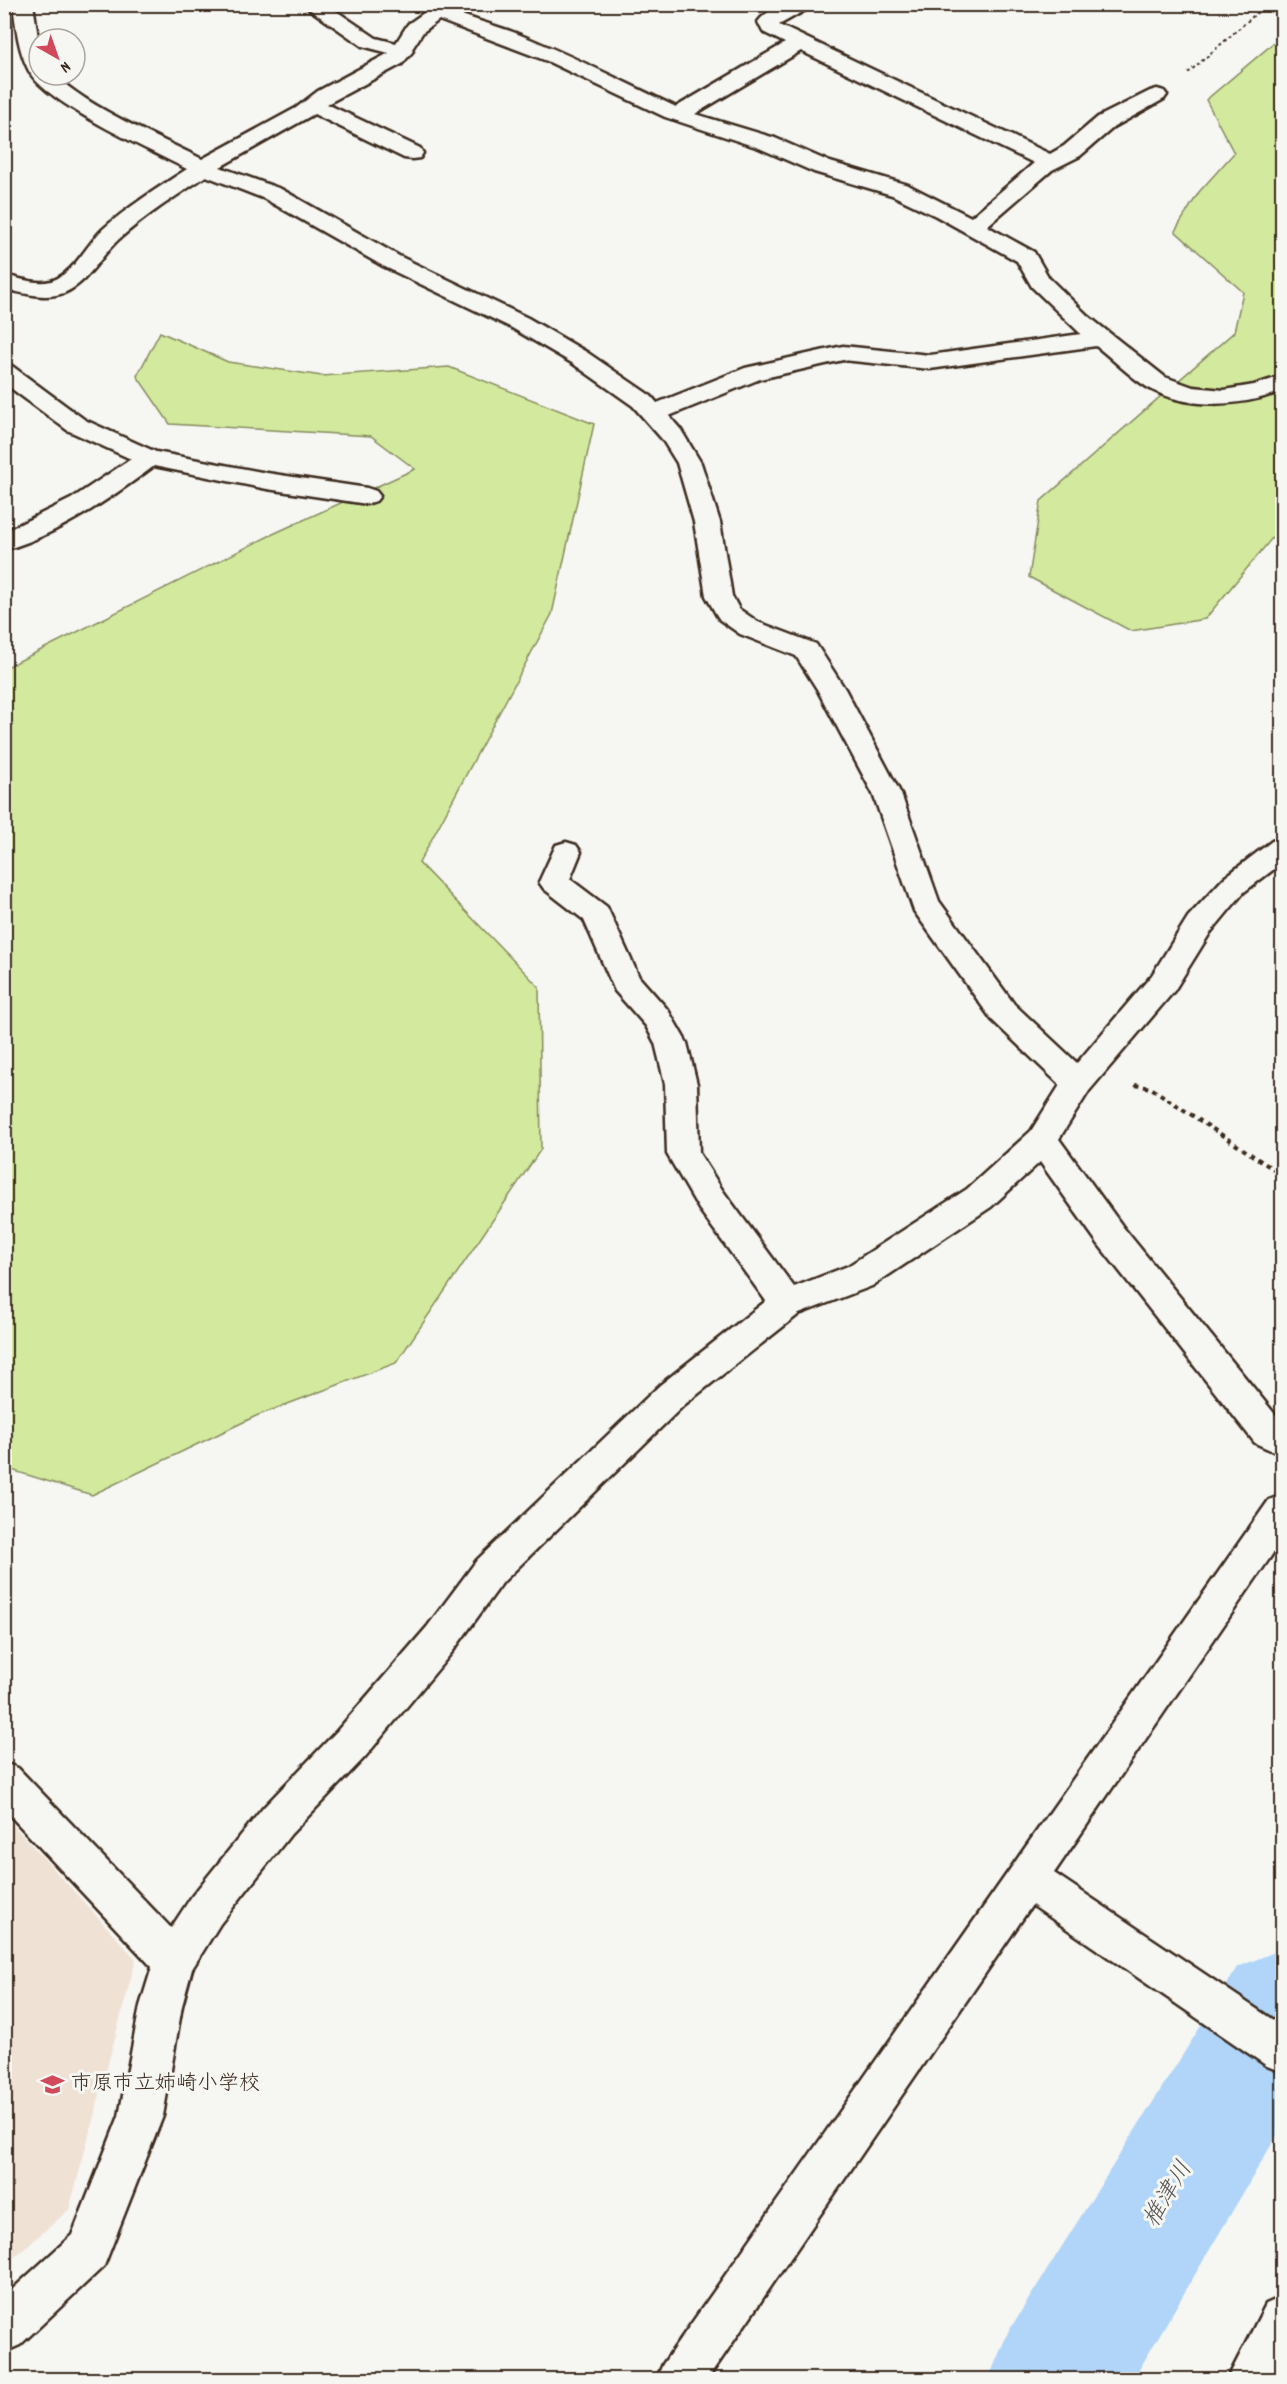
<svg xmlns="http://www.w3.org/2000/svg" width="1287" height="2384" font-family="Dekko,'Klee One',sans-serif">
<rect width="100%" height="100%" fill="#f6f6f2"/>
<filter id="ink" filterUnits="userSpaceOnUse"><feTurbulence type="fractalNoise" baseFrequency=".0167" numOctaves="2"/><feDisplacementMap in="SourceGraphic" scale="12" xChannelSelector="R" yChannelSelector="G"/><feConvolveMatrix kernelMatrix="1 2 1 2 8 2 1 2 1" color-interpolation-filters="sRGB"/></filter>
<g filter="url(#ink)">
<path fill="#efe2d5" d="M5 1816 136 1959 69 2210 5 2265Z"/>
<path fill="#d2e99e" stroke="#868a5e" stroke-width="1.5" d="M1282 36V526L1205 619 1131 631 1029 577 1041 501 1234 332 1243 292 1175 231 1199 192 1234 153 1206 100Z
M160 332 228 362 322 376 449 367 594 424 552 614 419 863 539 987 541 1149 396 1363 256 1416 92 1495 5 1468V668L273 534 415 469 371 436 170 424 137 376Z"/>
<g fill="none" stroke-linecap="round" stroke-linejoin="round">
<path fill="#b0d5f9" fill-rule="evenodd" d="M1282 1949V2127L1133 2380H988L1008 2332 1238 1967Z"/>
<defs>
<path id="minor" d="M13 4H33L39 44V75H55C88 108 159 137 202 159L296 108 318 91 389 53 362 46 302 4H326L376 38 396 43 408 24 428 10 427 4H447L448 9C469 19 491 24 513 32 569 54 622 81 676 107L785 43 763 32 758 22C770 5 793 4 812 4L809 8 779 25 1050 154 1064 146 1098 117 1150 91 1157 89 1164 91 1167 95 1164 99 1114 127 1080 156 1052 170 987 226 1034 252 1049 278 1088 316 1165 377 1193 387 1224 390 1254 385 1282 376V391C1242 407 1186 410 1147 387 1129 376 1113 359 1096 346L930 369 843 360 760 379 669 416 681 430 701 463 720 522 732 596 739 609 758 622 816 644 845 689 901 794 939 901 1014 1004 1077 1063 1152 975 1188 917 1224 878 1272 841 1282 838V863L1244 892 1210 933 1174 991 1089 1091 1059 1139 1123 1227 1282 1423V1455L1255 1443 1099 1245 1040 1162 991 1207 872 1286 799 1314 684 1405 503 1582 453 1651 365 1757 291 1834 220 1924 192 1969 182 2006 163 2116 104 2266 20 2345 4 2352V2297L72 2235 119 2116 140 2006 152 1967 4 1809V1763L18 1768 171 1928 192 1896 263 1808 337 1731 427 1627 477 1560 660 1385 766 1301 699 1209 667 1154 665 1084 655 1043 646 1026 615 991 584 920 544 889 539 882 556 845 566 842 576 845 581 852 570 879 607 907 639 977 668 1010 687 1043 697 1084 699 1153 723 1191 794 1287 848 1266 967 1189 1031 1131 1060 1085 992 1020 914 911 873 794 817 689 796 656 740 634 720 620 716 614 706 596 694 522 677 463 662 439 633 406 572 363 512 328 383 266 265 199 206 176C176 196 146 215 119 239 100 256 89 282 64 293 45 300 23 293 4 289V275C18 278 36 285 51 281 74 274 86 245 103 229 129 206 158 188 187 169 152 151 45 103 29 71 18 50 16 27 13 4ZM439 20 547 61 665 117 759 148 814 172 892 195 936 216 1017 261 1032 287 1081 334 930 355 843 346 745 368 657 403 651 396 588 353 528 318 399 256 281 189 220 167 314 114 404 158 412 159 420 158 423 153 420 148 327 104 402 64 413 51 412 49 423 32ZM801 51 1034 163 971 217 908 185 830 162 775 138 695 114Z
M4 364 12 366 85 420 156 452 267 473 367 488 376 491 380 496 376 501 367 504 267 489 154 466C113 497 54 537 4 550V532L71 499 131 459 67 430 4 383Z
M1282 1495V1540L1054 1873 1282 2026V2072L1267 2066 1032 1905 707 2380H656L663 2364 1269 1500Z
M1282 2297V2366L1275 2380H1227L1266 2304Z"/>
</defs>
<use href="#minor" stroke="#3b2a1e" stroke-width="5"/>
<path stroke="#3b2a1e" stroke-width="2" stroke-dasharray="3 3" stroke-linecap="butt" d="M1188 73 1267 4"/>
<path stroke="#3b2a1e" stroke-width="4" stroke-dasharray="4.5 4.5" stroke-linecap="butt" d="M1135 1085 1151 1088 1282 1175"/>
<use href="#minor" fill="#f6f6f2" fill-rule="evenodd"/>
</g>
</g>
<defs>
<symbol id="school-bare" viewBox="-9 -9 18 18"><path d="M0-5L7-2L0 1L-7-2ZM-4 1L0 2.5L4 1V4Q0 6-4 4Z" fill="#d1495b" stroke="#f6f6f2" stroke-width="2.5" paint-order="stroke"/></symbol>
</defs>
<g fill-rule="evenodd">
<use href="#school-bare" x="36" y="2068" width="33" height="33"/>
</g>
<g text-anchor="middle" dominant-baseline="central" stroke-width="6" stroke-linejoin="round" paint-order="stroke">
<g font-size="21" fill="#3b2a1e" stroke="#f6f6f2" text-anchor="start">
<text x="71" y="2085">市原市立姉崎小学校</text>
</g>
<g font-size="24" font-style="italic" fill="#585555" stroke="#f6f6f2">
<text transform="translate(1169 2195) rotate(-59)">椎津川</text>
</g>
</g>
<rect width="1287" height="2384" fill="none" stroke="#f6f6f2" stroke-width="24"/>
<rect x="12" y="12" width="1263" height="2360" fill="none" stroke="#3b2a1e" stroke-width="2" filter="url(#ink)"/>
<g transform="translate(57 57) rotate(140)"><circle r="28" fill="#f6f6f2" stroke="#aba49d" stroke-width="1.5"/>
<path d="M0-4.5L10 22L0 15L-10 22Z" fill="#d1495b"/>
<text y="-9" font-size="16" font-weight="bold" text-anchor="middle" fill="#3b2a1e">N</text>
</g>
</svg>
